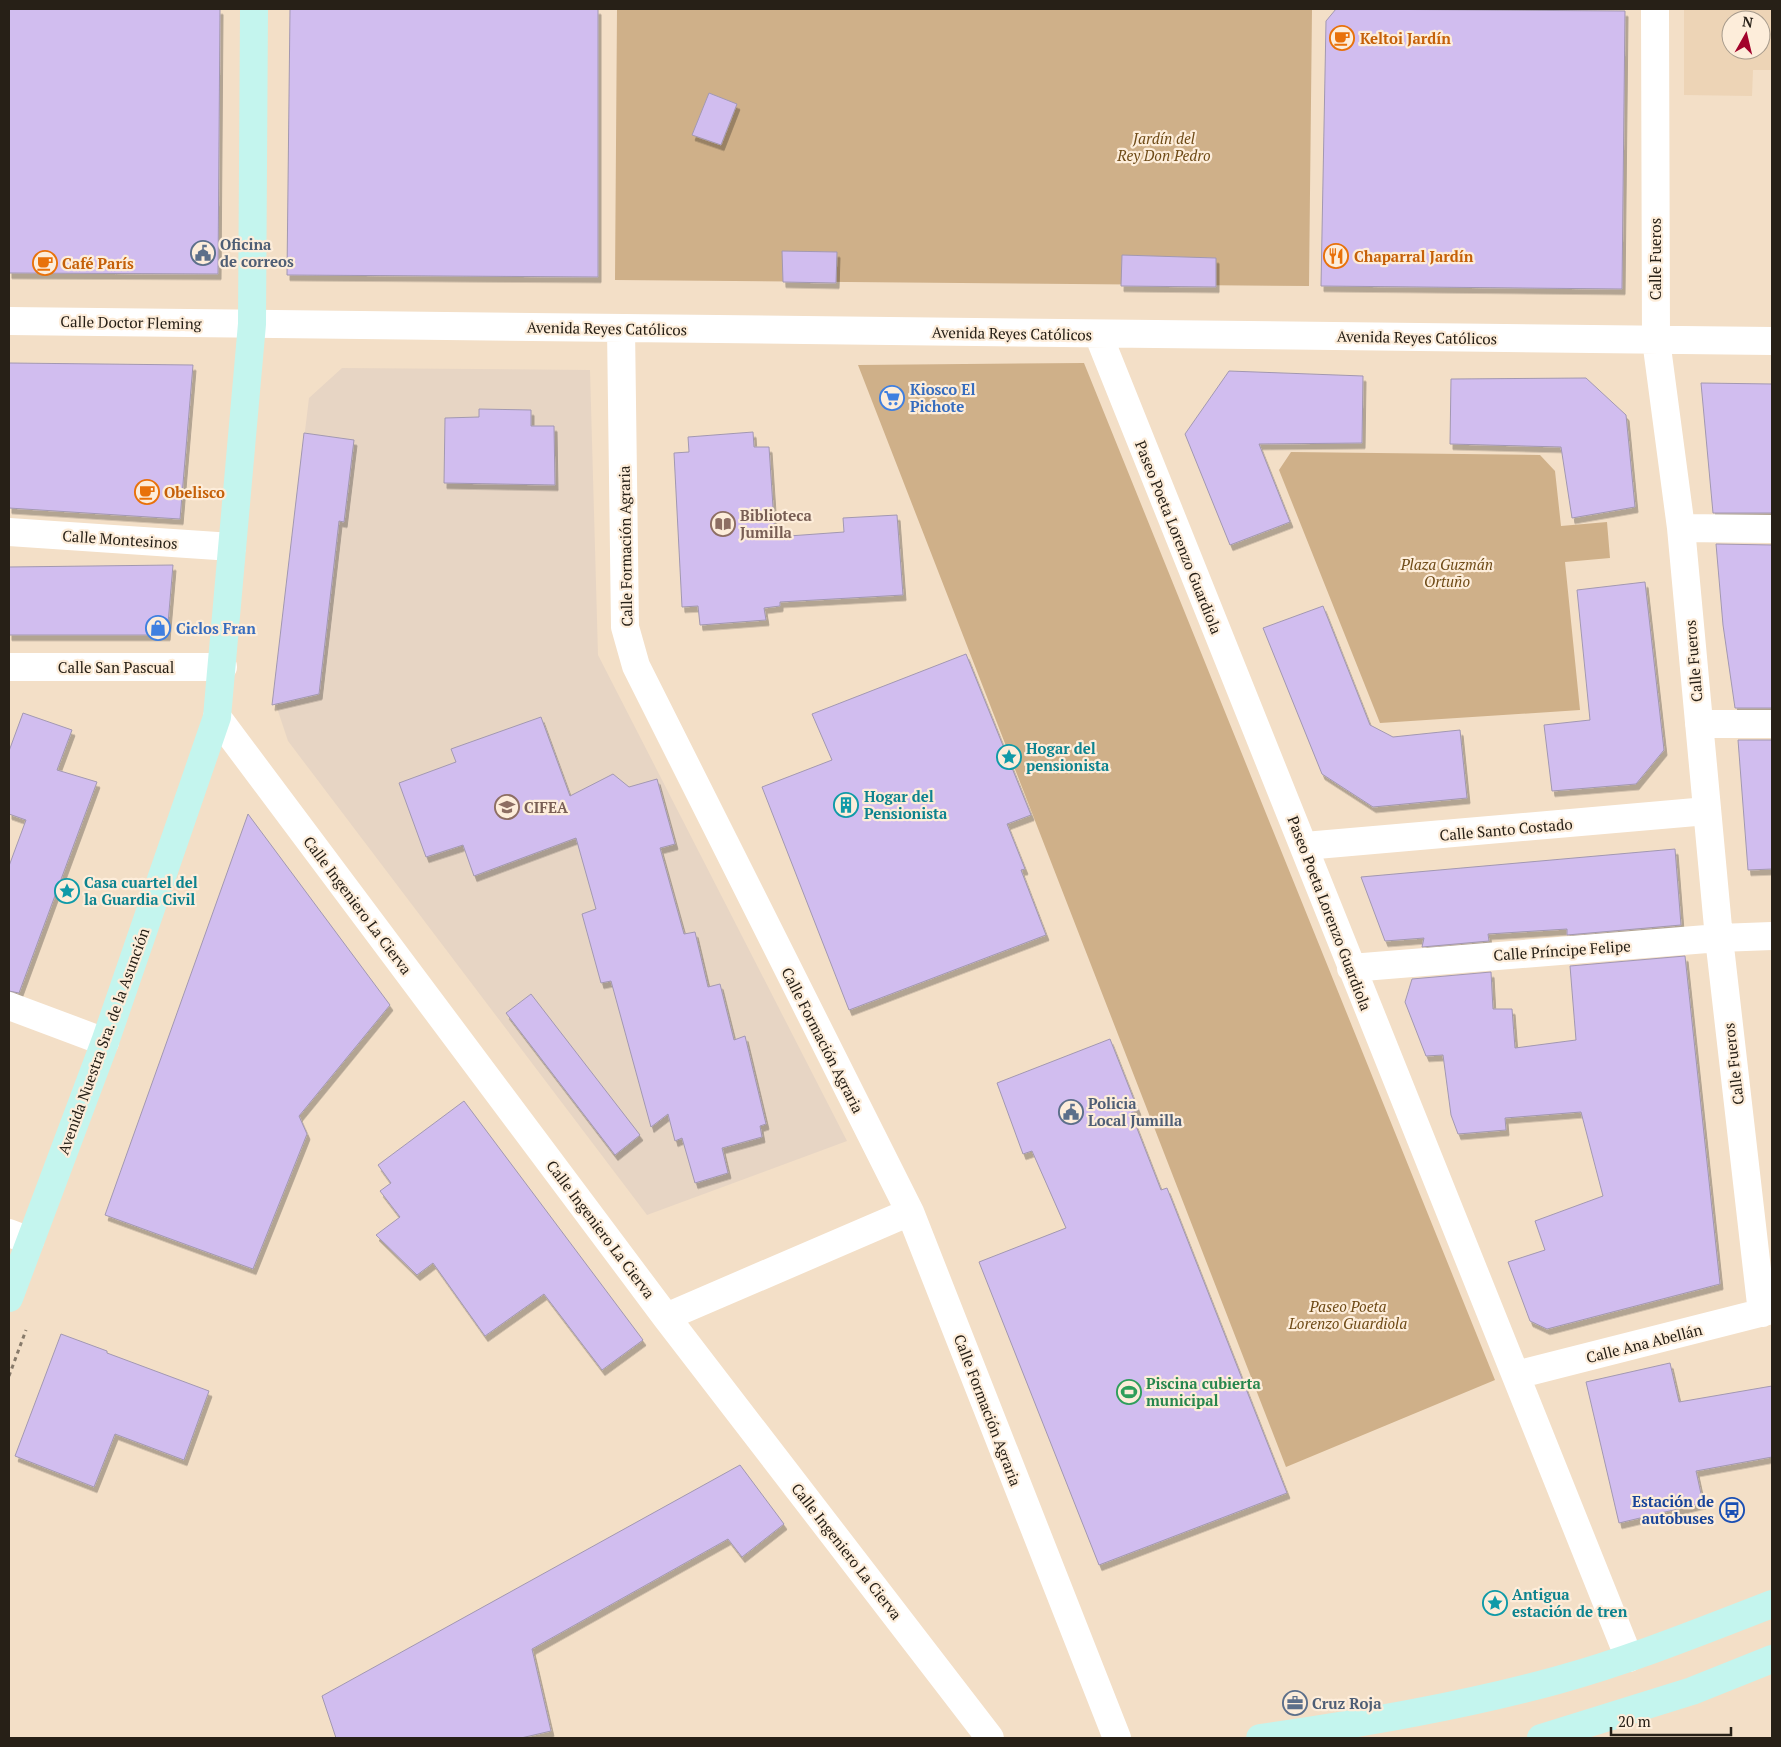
<svg xmlns="http://www.w3.org/2000/svg" width="1781" height="1747" font-family="'PT Serif',serif">
<defs>
<filter id="shadow"><feDropShadow dx="3" dy="5.5" stdDeviation="0" flood-color="#0004"/></filter>
</defs>
<rect width="100%" height="100%" fill="#f3dfc7"/>
<path fill="#edd4b6" fill-rule="evenodd" d="M1684 9H1772V70H1753L1752 96 1684 95ZM1731 20H1761V50H1731Z"/>
<path fill="#e7d5c4" d="M342 368 590 370 598 655 847 1141 647 1215 288 741 273 696 309 398Z"/>
<path fill="#cfb089" d="M617 9H1312L1309 286 615 280Z
M1084 363 1495 1380 1286 1467 858 365Z
M1291 452 1540 455 1555 471 1561 526 1607 522 1610 558 1565 562 1580 710 1380 723 1279 470Z"/>
<path fill="#d1bdef" stroke="#a298b1" filter="url(#shadow)" d="M9 9H220L218 274 9 273Z
M290 9H598V277L287 275Z
M1336 9 1625 11 1622 289 1321 286 1326 21Z
M709 93 737 104 721 145 692 135Z
M782 251 837 252 836 283 783 282Z
M1122 255 1216 258V287L1121 286Z
M9 363 193 365 180 519 9 508Z
M1229 371 1363 376 1362 443 1259 444 1290 522 1230 545 1185 434Z
M1586 378 1626 415 1635 507 1572 518 1561 447 1450 444 1451 379Z
M1701 383 1772 384V513H1713Z
M479 409 531 410V426H554L555 485 444 483 445 418 479 417Z
M753 432 754 447H769L775 537 844 532 843 518 897 515 903 595 780 602V606L764 608 766 620 700 625 698 606 682 607 674 453 689 452 688 437Z
M304 433 354 440 344 522 339 521 319 694 272 705Z
M1716 544 1772 545V708H1735L1723 625Z
M173 565 167 635H9V567Z
M1645 582 1664 750 1636 784 1552 791 1544 725 1590 720 1577 590Z
M1323 606 1370 725 1393 737 1460 730 1467 798 1373 807 1322 774 1263 628Z
M966 654 1031 815 1007 824 1025 869 1021 870 1046 935 849 1010 762 787 832 760 812 714Z
M23 713 72 730 57 770 97 782 19 993 9 991V866L26 820 9 814V751Z
M541 717 570 796 613 774 629 787 657 779 675 844 660 848 684 934 695 932 708 987 720 984 734 1040 745 1036 766 1124 760 1126 762 1137 722 1148 728 1173 695 1183 682 1138 675 1141 668 1114 651 1127 611 981 601 983 582 914 596 909 576 838 474 876 463 845 426 857 399 783 456 762 451 749Z
M1738 740H1772V869L1748 870Z
M248 814 390 1005 299 1116 307 1134 253 1269 105 1215Z
M1675 849 1681 925 1567 935V929L1488 934 1489 941 1422 947 1424 938 1385 941 1361 877Z
M1685 956 1720 1284 1547 1329 1530 1321 1508 1262 1545 1250 1535 1221 1603 1196 1581 1112 1505 1118 1506 1130 1458 1134 1451 1115 1443 1055 1426 1056 1405 1002 1412 979 1491 972 1493 1009H1512L1515 1048 1576 1040 1570 966Z
M531 994 640 1135 615 1155 506 1013Z
M1110 1039 1138 1110 1131 1113 1161 1190 1167 1188 1287 1493 1099 1565 979 1262 1066 1228 1032 1151 1023 1154 997 1083Z
M464 1101 643 1340 602 1370 544 1294 485 1336 433 1263 417 1275 376 1235 400 1217 380 1191 391 1183 378 1165Z
M61 1334 107 1351V1353L209 1391 184 1460 115 1434 94 1487 15 1456Z
M1670 1363 1679 1402 1772 1386V1457L1696 1471 1703 1503 1619 1523 1586 1382Z
M740 1465 784 1524 742 1557 728 1539 532 1649 551 1731 521 1738H336L322 1696Z"/>
<g fill="none" stroke-linecap="round" stroke-linejoin="round">
<path stroke="#877a6a" stroke-width="3" stroke-dasharray="4 4" stroke-linecap="butt" d="M9 1376 26 1330"/>
<path stroke="#fff" stroke-width="28" d="M1655 9 1656 340 1681 528 1719 938 1762 1313
M9 321 1772 341
M621 328 625 627 636 666 910 1212 1117 1738
M1098 334 1629 1658
M1681 528 1772 529
M9 532 232 547
M9 667H223
M217 717 666 1317 990 1738
M1699 724H1772
M1305 846 1707 811
M1351 968 1719 938 1772 936
M9 1006 105 1042
M9 1233 30 1241
M666 1317 910 1212
M1516 1375 1772 1310"/>
<path stroke="#c4f5ee" stroke-width="28" d="M9 1298 105 1042 217 717 252 324 254 9
M1260 1738C1360 1724 1460 1707 1558 1680 1631 1660 1702 1631 1772 1604
M1541 1738 1692 1691 1772 1659"/>
</g>
<defs>
<symbol id="cafe-ring" viewBox="-11 -11 22 22"><circle r="9.5" fill="#fdedda" stroke="#e8710a" stroke-width="1.5"/><path d="M-5.5-4.5H6V0H3Q3 3.5 0 3.5H-2.5Q-5.5 3.5-5.5 0ZM3-3.2v2h1.7v-2ZM-6 4.5H4V6H-6Z" fill="#e8710a"/></symbol>
<symbol id="civic-ring" viewBox="-11 -11 22 22"><circle r="9.5" fill="#fdedda" stroke="#5c6f8a" stroke-width="1.5"/><path d="M-.6-6.5H3V-4.5H.6V-3L4-1V1h2V6H-6V1h2V-1L-.6-3ZM-1.2 2.5V6h2.4V2.5Z" fill="#5c6f8a"/></symbol>
<symbol id="restaurant-ring" viewBox="-11 -11 22 22"><circle r="9.5" fill="#fdedda" stroke="#e8710a" stroke-width="1.5"/><path d="M-5-6h1v4h1v-4h1v4h1v-4h1v5L-1.5 .5V6h-2V.5L-5-1ZM5-6V6H3V1.5H1.5Q1.5-4 5-6Z" fill="#e8710a"/></symbol>
<symbol id="supermarket-ring" viewBox="-11 -11 22 22"><circle r="9.5" fill="#fdedda" stroke="#3f7fe0" stroke-width="1.5"/><path d="M-6-5.5h2.5l.6 2H6L4.5 2H-2.5L-4.4-4H-6ZM-1.5 3.2a1.3 1.3 0 1 0 .1 0ZM3 3.2a1.3 1.3 0 1 0 .1 0Z" fill="#3f7fe0"/></symbol>
<symbol id="library-ring" viewBox="-11 -11 22 22"><circle r="9.5" fill="#fdedda" stroke="#8d6e63" stroke-width="1.5"/><path d="M-6-4Q-3-5.5-.7-3.5V5Q-3 3-6 4ZM6-4Q3-5.5 .7-3.5V5Q3 3 6 4Z" fill="#8d6e63"/></symbol>
<symbol id="shop-ring" viewBox="-11 -11 22 22"><circle r="9.5" fill="#fdedda" stroke="#3f7fe0" stroke-width="1.5"/><path d="M-5-2.5h2.3a2.7 3.5 0 0 1 5.4 0H5L5.5 6h-11ZM-1.5-2.5h3a1.5 2.3 0 0 0-3 0Z" fill="#3f7fe0"/></symbol>
<symbol id="sight-ring" viewBox="-11 -11 22 22"><circle r="9.5" fill="#fdedda" stroke="#0f9aa8" stroke-width="1.5"/><path d="M0-6L1.8-2.2L6-1.7L2.9 1.2L3.7 5.4L0 3.3L-3.7 5.4L-2.9 1.2L-6-1.7L-1.8-2.2Z" fill="#0f9aa8"/></symbol>
<symbol id="building-ring" viewBox="-11 -11 22 22"><circle r="9.5" fill="#fdedda" stroke="#0f9aa8" stroke-width="1.5"/><path d="M-4-6H4V6H1V3H-1V6H-4ZM-2.5-4.3h1.7v1.8h-1.7ZM.8-4.3h1.7v1.8H.8ZM-2.5-1h1.7V.8h-1.7ZM.8-1h1.7V.8H.8Z" fill="#0f9aa8"/></symbol>
<symbol id="university-ring" viewBox="-11 -11 22 22"><circle r="9.5" fill="#fdedda" stroke="#8d6e63" stroke-width="1.5"/><path d="M0-5L7-2L0 1L-7-2ZM-4 1L0 2.5L4 1V4Q0 6-4 4Z" fill="#8d6e63"/></symbol>
<symbol id="stadium-ring" viewBox="-11 -11 22 22"><circle r="9.5" fill="#fdedda" stroke="#2e9e5b" stroke-width="1.5"/><path d="M0-5a6.5 5 0 1 0 0 10a6.5 5 0 1 0 0-10ZM-3.5-1.8h7v3.6h-7Z" fill="#2e9e5b"/></symbol>
<symbol id="bus-ring" viewBox="-11 -11 22 22"><circle r="9.5" fill="#fdedda" stroke="#1a4fb4" stroke-width="1.5"/><path d="M-5-6H5V4H4V6H2V4H-2V6H-4V4H-5ZM-3.5-4V0h7V-4ZM-3.5 1.2v1.5H-2V1.2ZM2 1.2v1.5H3.5V1.2Z" fill="#1a4fb4"/></symbol>
<symbol id="office-ring" viewBox="-11 -11 22 22"><circle r="9.5" fill="#fdedda" stroke="#5c6f8a" stroke-width="1.5"/><path d="M-6-3h4V-5.5h4V-3h4V5H-6ZM-1-4.5V-3h2v-1.5ZM-6 0V1H6V0Z" fill="#5c6f8a"/></symbol>
</defs>
<g fill-rule="evenodd">
<use href="#cafe-ring" x="1328" y="24" width="28" height="28"/>
<use href="#civic-ring" x="189" y="239" width="28" height="28"/>
<use href="#restaurant-ring" x="1322" y="242" width="28" height="28"/>
<use href="#cafe-ring" x="31" y="249" width="28" height="28"/>
<use href="#supermarket-ring" x="878" y="384" width="28" height="28"/>
<use href="#cafe-ring" x="133" y="478" width="28" height="28"/>
<use href="#library-ring" x="709" y="510" width="28" height="28"/>
<use href="#shop-ring" x="144" y="614" width="28" height="28"/>
<use href="#sight-ring" x="995" y="743" width="28" height="28"/>
<use href="#building-ring" x="832" y="791" width="28" height="28"/>
<use href="#university-ring" x="493" y="793" width="28" height="28"/>
<use href="#sight-ring" x="53" y="877" width="28" height="28"/>
<use href="#civic-ring" x="1057" y="1098" width="28" height="28"/>
<use href="#stadium-ring" x="1115" y="1378" width="28" height="28"/>
<use href="#bus-ring" x="1718" y="1496" width="28" height="28"/>
<use href="#sight-ring" x="1481" y="1589" width="28" height="28"/>
<use href="#office-ring" x="1281" y="1689" width="28" height="28"/>
</g>
<g text-anchor="middle" dominant-baseline="central" stroke-width="4.5" stroke-linejoin="round" paint-order="stroke">
<g font-size="15" font-weight="bold" fill="#c56008" stroke="#fdedda" text-anchor="start">
<text x="1360" y="38">Keltoi Jardín</text>
<text x="1354" y="256">Chaparral Jardín</text>
<text x="62" y="263">Café París</text>
<text x="164" y="492">Obelisco</text>
</g>
<g font-size="15" font-style="italic" fill="#6e4a16" stroke="#fdedda">
<text x="1164" y="138">Jardín del<tspan x="1164" dy="17">Rey Don Pedro</tspan></text>
<text x="1447" y="564">Plaza Guzmán<tspan x="1447" dy="17">Ortuño</tspan></text>
<text x="1348" y="1306">Paseo Poeta<tspan x="1348" dy="17">Lorenzo Guardiola</tspan></text>
</g>
<g font-size="15" font-weight="bold" fill="#4e5e75" stroke="#fdedda" text-anchor="start">
<text x="220" y="244">Oficina<tspan x="220" dy="17">de correos</tspan></text>
<text x="1088" y="1103">Policia<tspan x="1088" dy="17">Local Jumilla</tspan></text>
<text x="1312" y="1703">Cruz Roja</text>
</g>
<g font-size="15" fill="#272017" stroke="#fdedda">
<text transform="translate(1655 259) rotate(-90)">Calle Fueros</text>
<text transform="translate(131 322) rotate(1)">Calle Doctor Fleming</text>
<text transform="translate(607 328) rotate(1)">Avenida Reyes Católicos</text>
<text transform="translate(1012 333) rotate(1)">Avenida Reyes Católicos</text>
<text transform="translate(1417 337) rotate(1)">Avenida Reyes Católicos</text>
<text transform="translate(1179 537) rotate(68)">Paseo Poeta Lorenzo Guardiola</text>
<text transform="translate(120 539) rotate(4)">Calle Montesinos</text>
<text transform="translate(625 546) rotate(-91)">Calle Formación Agraria</text>
<text transform="translate(1693 661) rotate(-95)">Calle Fueros</text>
<text x="116" y="667">Calle San Pascual</text>
<text transform="translate(1506 829) rotate(-5)">Calle Santo Costado</text>
<text transform="translate(358 905) rotate(53)">Calle Ingeniero La Cierva</text>
<text transform="translate(1330 913) rotate(69)">Paseo Poeta Lorenzo Guardiola</text>
<text transform="translate(1562 950) rotate(-4)">Calle Príncipe Felipe</text>
<text transform="translate(823 1040) rotate(63)">Calle Formación Agraria</text>
<text transform="translate(103 1041) rotate(-70)">Avenida Nuestra Sra. de la Asunción</text>
<text transform="translate(1733 1064) rotate(-97)">Calle Fueros</text>
<text transform="translate(601 1229) rotate(53)">Calle Ingeniero La Cierva</text>
<text transform="translate(1644 1343) rotate(-14)">Calle Ana Abellán</text>
<text transform="translate(988 1410) rotate(69)">Calle Formación Agraria</text>
<text transform="translate(847 1551) rotate(52)">Calle Ingeniero La Cierva</text>
</g>
<g font-size="15" font-weight="bold" fill="#366cbe" stroke="#fdedda" text-anchor="start">
<text x="910" y="389">Kiosco El<tspan x="910" dy="17">Pichote</tspan></text>
<text x="176" y="628">Ciclos Fran</text>
</g>
<g font-size="15" font-weight="bold" fill="#785e54" stroke="#fdedda" text-anchor="start">
<text x="740" y="515">Biblioteca<tspan x="740" dy="17">Jumilla</tspan></text>
<text x="524" y="807">CIFEA</text>
</g>
<g font-size="15" font-weight="bold" fill="#0d838f" stroke="#fdedda" text-anchor="start">
<text x="1026" y="748">Hogar del<tspan x="1026" dy="17">pensionista</tspan></text>
<text x="864" y="796">Hogar del<tspan x="864" dy="17">Pensionista</tspan></text>
<text x="84" y="882">Casa cuartel del<tspan x="84" dy="17">la Guardia Civil</tspan></text>
<text x="1512" y="1594">Antigua<tspan x="1512" dy="17">estación de tren</tspan></text>
</g>
<g font-size="15" font-weight="bold" fill="#27864d" stroke="#fdedda" text-anchor="start">
<text x="1146" y="1383">Piscina cubierta<tspan x="1146" dy="17">municipal</tspan></text>
</g>
<g font-size="15" font-weight="bold" fill="#164399" stroke="#fdedda" text-anchor="end">
<text x="1714" y="1501">Estación de<tspan x="1714" dy="17">autobuses</tspan></text>
</g>
</g>
<rect width="1781" height="1747" fill="none" stroke="#272017" stroke-width="20"/>
<g transform="translate(1746 35) rotate(8)"><circle r="24" fill="#fdedda" stroke="#a79b8c"/>
<path d="M0-4L9 19L0 12L-9 19Z" fill="#a2032b"/>
<text y="-8" font-size="14" font-weight="bold" text-anchor="middle" fill="#272017">N</text>
</g>
<path d="M1611 1727v8h120v-8" fill="none" stroke="#272017" stroke-width="2.5"/>
<text x="1618" y="1727" font-size="15" fill="#272017" stroke="#fdedda" stroke-width="4" paint-order="stroke">20 m</text>
</svg>
